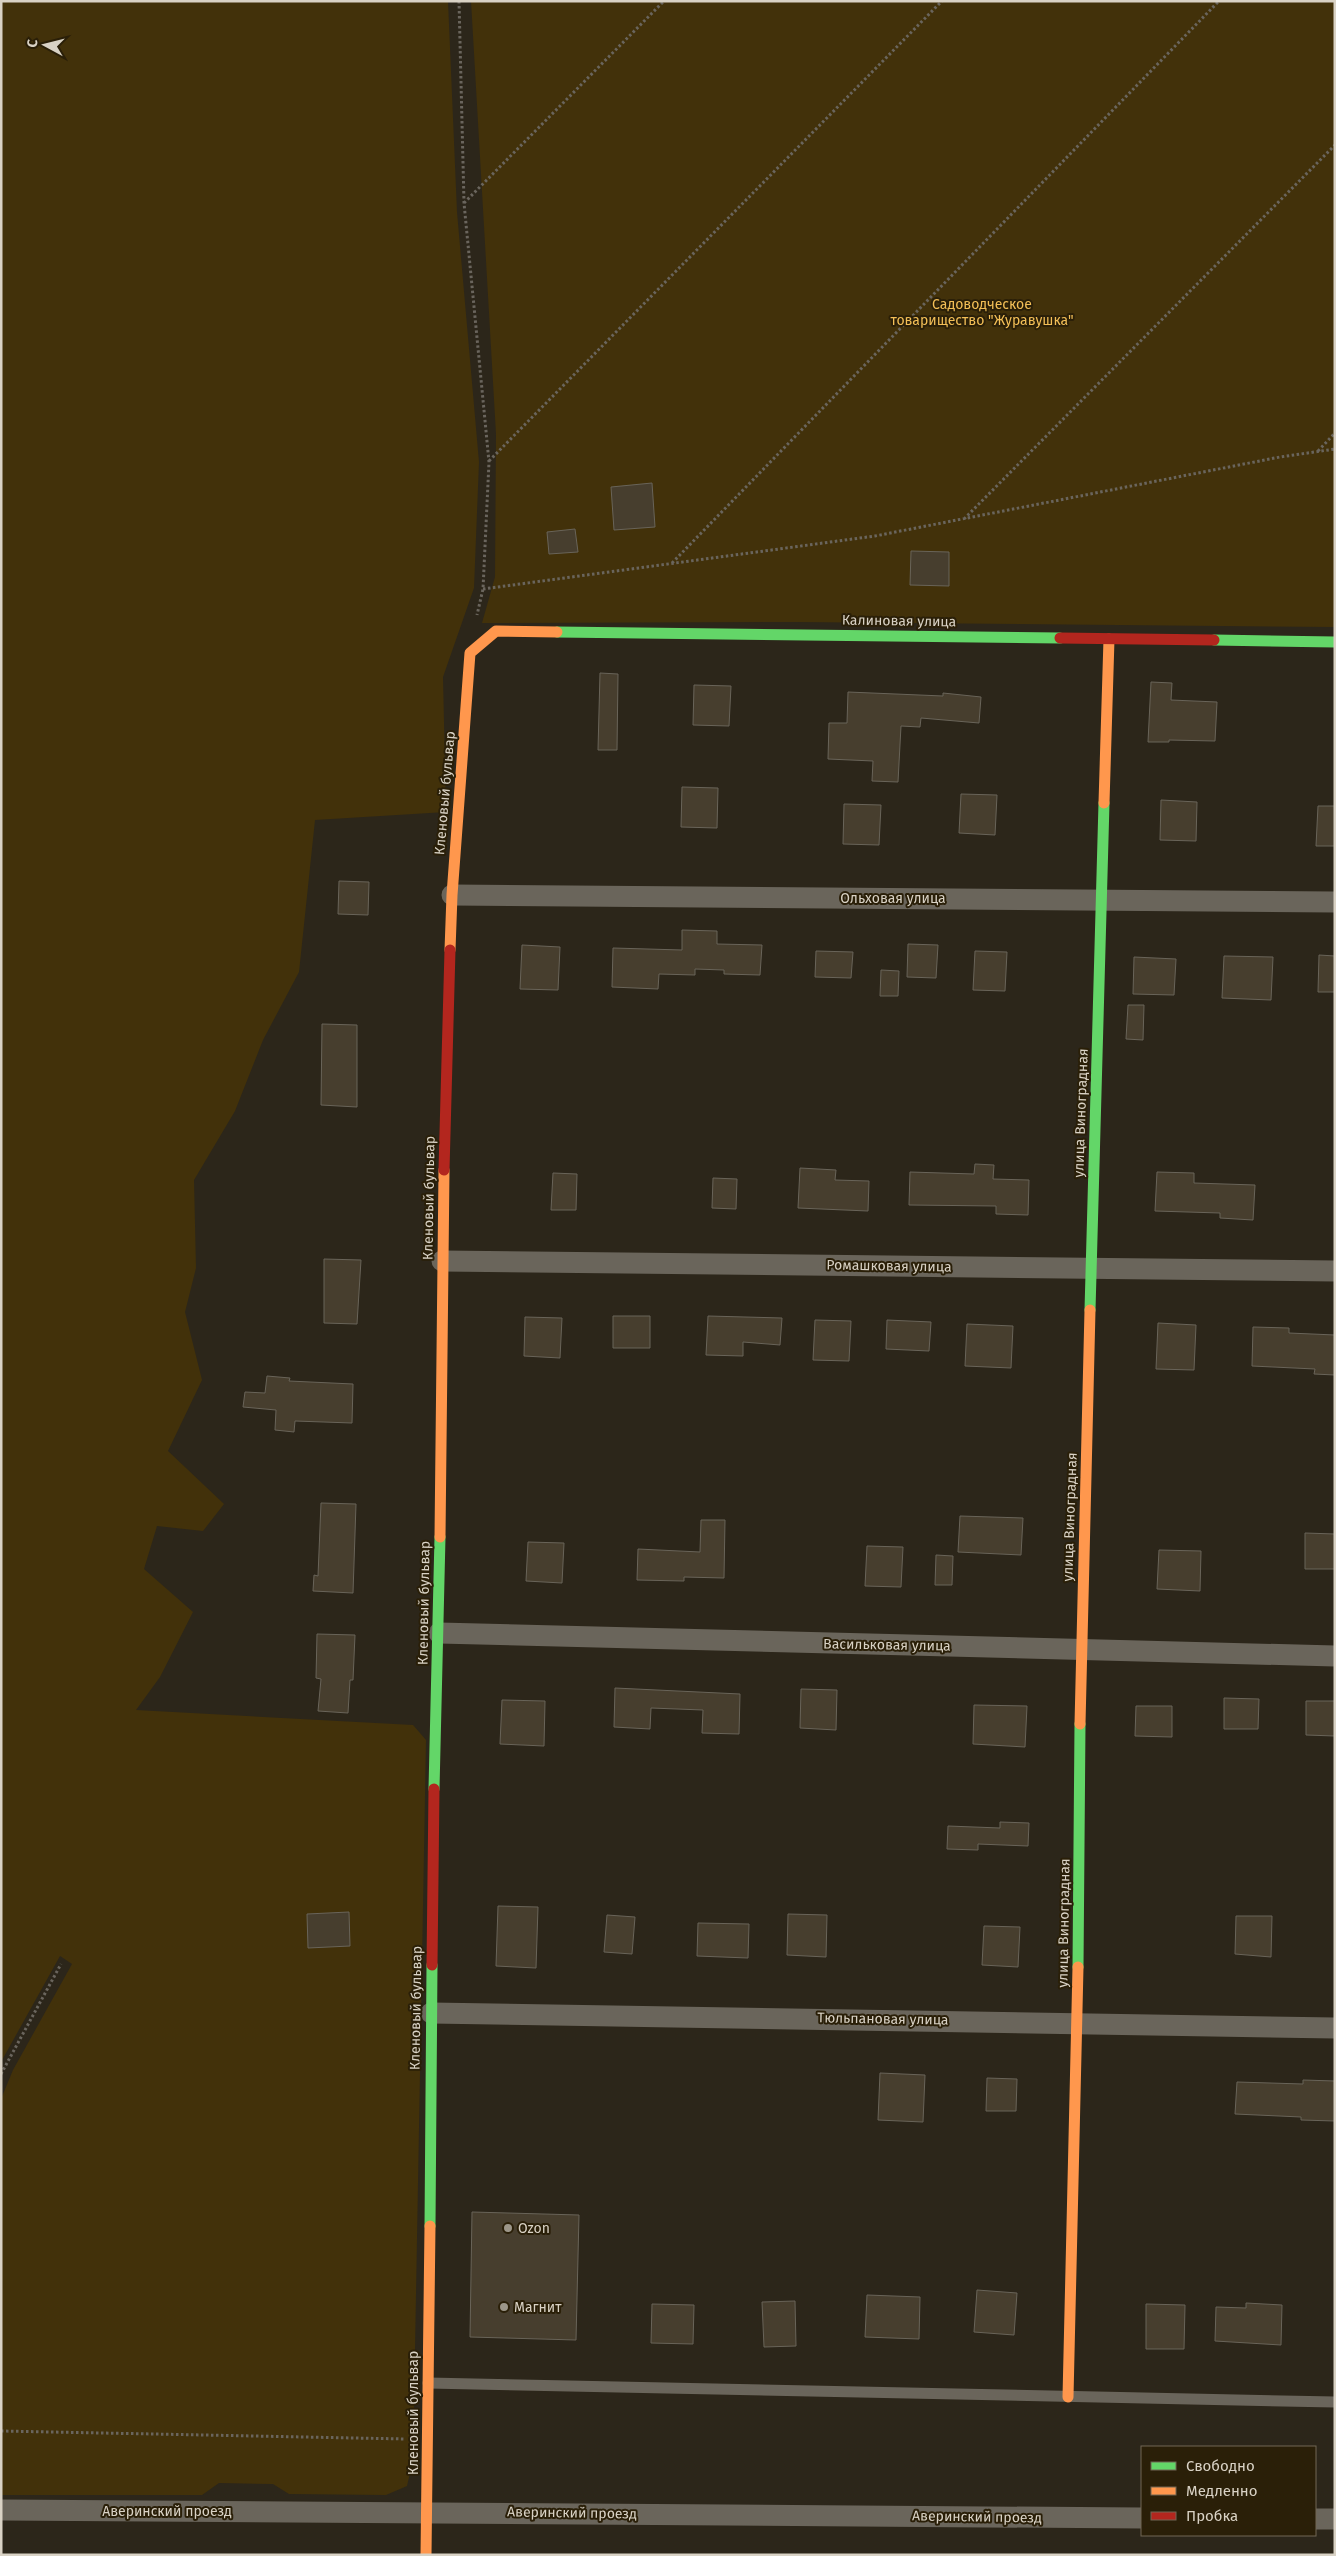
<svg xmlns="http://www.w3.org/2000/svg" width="1336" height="2556" font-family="'Fira Sans',sans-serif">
<rect width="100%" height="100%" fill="#2c261a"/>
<path fill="#42310a" d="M1 1H448L457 212 479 462 474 588 443 677 446 812 315 820 299 972 263 1040 235 1111 194 1180 196 1268 185 1312 202 1380 168 1451 224 1504 203 1531 157 1526 144 1569 193 1612 160 1677 136 1710 413 1725 426 1740 413 2460 407 2486 386 2495 289 2494 273 2484 219 2483 202 2495H1V2099L13 2070 72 1964 60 1956 1 2062Z
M471 1H1335V627L797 622 482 623 495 577 496 434Z"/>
<path fill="#473e2e" stroke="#696459" d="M652 483 655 527 614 530 611 487Z
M575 529 578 552 549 554 547 532Z
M911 551 949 552V586L910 585Z
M600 673 618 674 617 750H598Z
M1151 682 1172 683 1171 700 1217 702 1215 741 1169 740V742H1148Z
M694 685 731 686 729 726 693 725Z
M848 692 943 696V693L981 697 979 723 921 718 920 727 901 726 898 782 872 781 873 761 828 759 829 723H847Z
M682 787 718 788 717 828 681 827Z
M961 794 997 795 995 835 959 833Z
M1161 800 1197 802 1196 841 1160 840Z
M844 804 881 805 879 845 843 844Z
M1318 806H1335V846H1316Z
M339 881 369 882 368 915 338 914Z
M682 930 717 931V944L762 945 760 975 724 974V970L695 969V975L659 974 658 989 612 987 613 948 682 950Z
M908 944 938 945 936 978 907 977Z
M522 945 560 947 558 990 520 989Z
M816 951 853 952 851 978 815 977Z
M975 951 1007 952 1005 991 973 990Z
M1319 955 1335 956V992H1318Z
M1224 956 1273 957 1271 1000 1222 998Z
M1134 957 1176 959 1174 995 1133 994Z
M881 970 899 971 898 996H880Z
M1128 1005H1144L1143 1040 1126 1039Z
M322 1024 357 1025V1107L321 1105Z
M975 1164 994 1165 993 1179 1029 1180 1028 1215 996 1214V1206L909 1205 910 1172 974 1174Z
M800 1168 836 1170 835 1180 869 1181 868 1211 798 1208Z
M1157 1172 1194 1173V1183L1255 1185 1253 1220 1220 1218V1213L1155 1211Z
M553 1173 577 1174 576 1210H551Z
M713 1178 737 1179 736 1209 712 1208Z
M324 1259 361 1260 357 1324 324 1323Z
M613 1316H650V1348H613Z
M708 1316 782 1318 780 1345 743 1342V1356L706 1355Z
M525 1317 562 1318 560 1358 524 1356Z
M815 1320 851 1321 849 1361 813 1360Z
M887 1320 931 1322 929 1351 886 1349Z
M1158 1323 1196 1325 1194 1370 1156 1369Z
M967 1324 1013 1326 1011 1368 965 1366Z
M1253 1327 1289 1328V1333L1335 1335V1375L1314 1374 1315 1369 1252 1366Z
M267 1376 290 1378 289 1381 353 1384 352 1423 295 1421 294 1432 275 1430 276 1410 243 1407 245 1392 265 1393Z
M321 1503 356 1504 353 1593 313 1591 314 1575 318 1576Z
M960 1516 1023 1518 1021 1555 958 1552Z
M701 1520H725L724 1578 684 1577V1581L637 1580 638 1549 700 1552Z
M1305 1533 1335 1534V1569H1305Z
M528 1542 564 1543 562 1583 526 1581Z
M867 1546 903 1547 901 1587 865 1586Z
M1159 1550 1201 1551 1200 1591 1157 1589Z
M936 1555 953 1556 952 1585H935Z
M317 1634 355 1635 353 1680H350L348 1713 318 1711 321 1679 316 1678Z
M615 1688 740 1694 739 1734 702 1733 703 1710 651 1708 650 1729 614 1727Z
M801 1689 837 1690 836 1730 800 1728Z
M1224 1698 1259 1699 1258 1729H1224Z
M502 1700 545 1701 544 1746 500 1744Z
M1306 1701H1335V1736L1306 1735Z
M974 1705 1027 1706 1025 1747 973 1744Z
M1136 1706H1172V1737L1135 1736Z
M1000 1822 1029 1823 1028 1846 978 1844V1850L947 1849 948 1826 1000 1828Z
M498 1906 538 1907 536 1968 496 1966Z
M349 1912 350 1946 308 1948 307 1914Z
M788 1914 827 1915 826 1957 787 1955Z
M607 1915 635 1917 632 1954 604 1952Z
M1236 1916H1272L1271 1957 1235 1954Z
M698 1923 749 1924 748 1958 697 1956Z
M984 1926 1020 1927 1018 1967 982 1965Z
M880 2073 925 2075 923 2122 878 2120Z
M987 2078 1017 2079 1016 2111H986Z
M1303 2080 1335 2081V2121L1301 2120V2117L1235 2114 1237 2082 1303 2084Z
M472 2212 579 2215 576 2340 470 2337Z
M977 2290 1017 2293 1014 2335 974 2332Z
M867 2295 920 2297 919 2339 865 2337Z
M795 2301 796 2346 764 2347 762 2302Z
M1246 2303 1282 2305 1281 2345 1215 2341 1216 2307 1246 2308Z
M652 2304 694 2305 693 2344 651 2343Z
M1146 2304 1185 2305 1184 2349H1146Z"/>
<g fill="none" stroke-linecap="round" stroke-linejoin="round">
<path stroke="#6a655d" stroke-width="3" stroke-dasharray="2.5 2.5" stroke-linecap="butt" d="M459 1 464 203 489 462 483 589 477 615
M464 203 664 1
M1318 451 1335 433
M489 461 942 1
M964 519 1335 145
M672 563 1219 1
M483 589 875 536 1280 457 1335 449
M1 2074 61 1964
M1 2431 405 2439"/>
<path stroke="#6a655b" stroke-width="11" d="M428 2383 1335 2402"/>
<path stroke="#6a655b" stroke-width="21" d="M452 895 1335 902
M442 1261 1335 1271
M439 1633 1335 1656
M431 2013 1335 2028
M1 2510 1142 2518
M1315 2519H1335"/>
<path stroke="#63d668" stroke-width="11" d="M557 632 1060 638
M1214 640 1335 642
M1090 1310 1104 803
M434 1789 440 1537
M1078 1967 1080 1724
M430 2226 432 1965"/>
<path stroke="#ff974d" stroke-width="11" d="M1104 803 1109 639
M450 950 452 895 470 653 496 631 557 632
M440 1537 444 1170
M1080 1724 1090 1310
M1068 2397 1078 1967
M426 2555 430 2226"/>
<path stroke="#b3261e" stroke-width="11" d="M1060 638 1214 640
M444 1170 450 950
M432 1965 434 1789"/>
</g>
<g fill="#9c9689" stroke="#2a1f08" stroke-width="2">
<circle cx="508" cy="2228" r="5"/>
<circle cx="504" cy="2307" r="5"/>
</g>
<g text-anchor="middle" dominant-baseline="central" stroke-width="4" stroke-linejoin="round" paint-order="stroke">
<g font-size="14" fill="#f3bf57" stroke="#2a1f08">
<text x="982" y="304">Садоводческое<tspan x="982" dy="16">товарищество "Журавушка"</tspan></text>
</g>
<g font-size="14" fill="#d9d2c5" stroke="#2a1f08">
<text transform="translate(899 621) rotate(1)">Калиновая улица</text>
<text transform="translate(445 793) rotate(-85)">Кленовый бульвар</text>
<text x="893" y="898">Ольховая улица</text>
<text transform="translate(1081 1113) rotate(-88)">улица Виноградная</text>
<text transform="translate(429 1198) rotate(-89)">Кленовый бульвар</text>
<text transform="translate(889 1266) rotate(1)">Ромашковая улица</text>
<text transform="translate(1070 1517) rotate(-88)">улица Виноградная</text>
<text transform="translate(424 1603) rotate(-89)">Кленовый бульвар</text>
<text transform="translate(887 1645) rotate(1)">Васильковая улица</text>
<text transform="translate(1064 1923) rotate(-89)">улица Виноградная</text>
<text transform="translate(416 2008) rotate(-89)">Кленовый бульвар</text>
<text transform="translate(883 2019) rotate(1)">Тюльпановая улица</text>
<text transform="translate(413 2413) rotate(-90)">Кленовый бульвар</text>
<text x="167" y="2511">Аверинский проезд</text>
<text transform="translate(572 2513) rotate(1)">Аверинский проезд</text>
<text transform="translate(977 2517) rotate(1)">Аверинский проезд</text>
</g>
<g font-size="14" fill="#d9d2c5" stroke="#2a1f08" text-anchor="start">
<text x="518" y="2228">Ozon</text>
<text x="514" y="2307">Магнит</text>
</g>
</g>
<rect width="1336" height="2556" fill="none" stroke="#d9d2c5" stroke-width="5"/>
<rect x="1141" y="2446" width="175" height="90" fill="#2a1f08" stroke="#706754"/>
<rect x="1151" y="2462" width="25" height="8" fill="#63d668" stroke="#706754"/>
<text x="1186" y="2471" font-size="15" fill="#d9d2c5">Свободно</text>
<rect x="1151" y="2487" width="25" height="8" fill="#ff974d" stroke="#706754"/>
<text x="1186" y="2496" font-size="15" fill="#d9d2c5">Медленно</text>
<rect x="1151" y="2512" width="25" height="8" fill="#b3261e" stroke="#706754"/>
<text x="1186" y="2521" font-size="15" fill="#d9d2c5">Пробка</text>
<g transform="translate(45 45) rotate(277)" stroke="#2a1f08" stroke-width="4" paint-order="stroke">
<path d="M0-4L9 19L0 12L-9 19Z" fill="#d9d2c5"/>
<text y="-8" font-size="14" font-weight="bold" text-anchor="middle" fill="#d9d2c5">С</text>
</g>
</svg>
